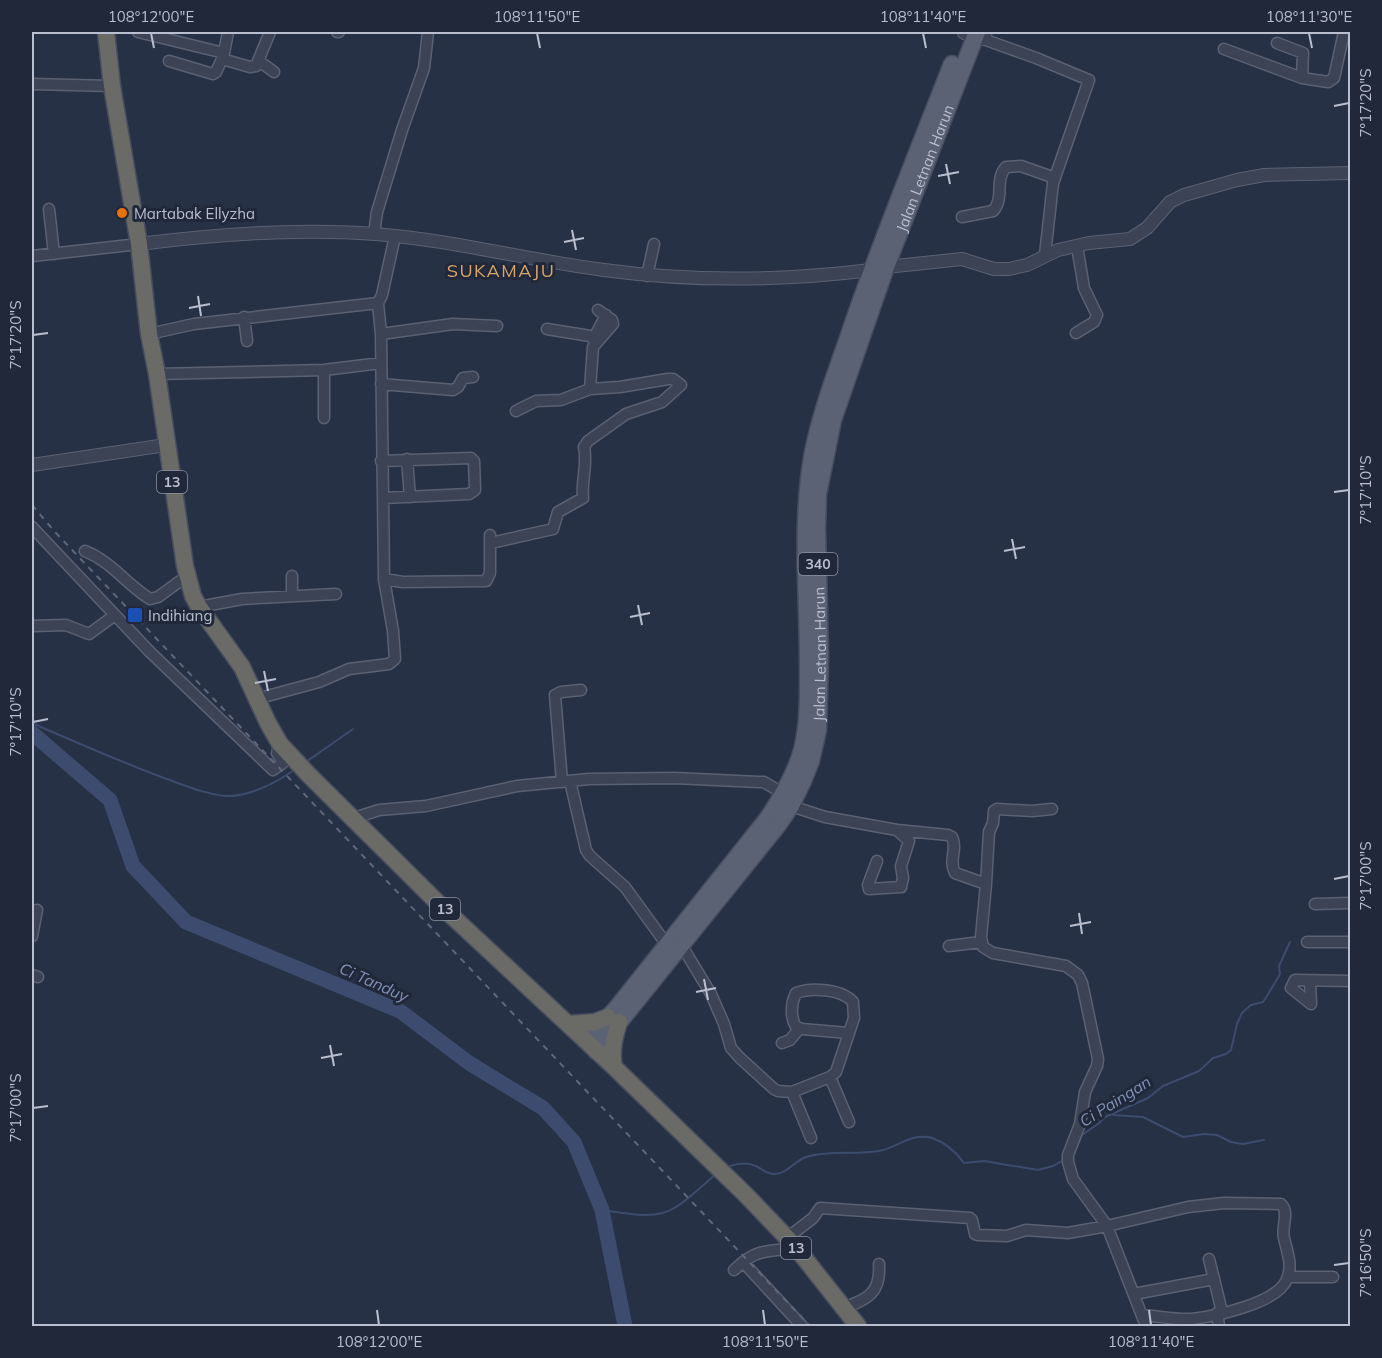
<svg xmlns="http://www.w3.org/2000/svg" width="1382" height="1358" font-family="Mulish,sans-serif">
<rect width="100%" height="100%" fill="#273145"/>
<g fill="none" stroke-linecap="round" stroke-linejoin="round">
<path stroke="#3d4c6e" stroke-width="2" d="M32 723C75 742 119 761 164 778 184 785 204 794 226 796 248 797 276 783 294 770
M306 762 353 729
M1113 1115 1143 1117 1183 1137 1204 1134 1217 1135 1231 1142 1243 1144 1264 1140
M1073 1155 1082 1135 1098 1124 1105 1117 1148 1098 1163 1086 1199 1071 1213 1058 1226 1054 1231 1050 1237 1024 1242 1013 1251 1005 1263 1002 1267 996 1280 974 1279 966 1290 942
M726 1168C733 1164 745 1162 753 1165 761 1167 765 1174 774 1174 786 1175 794 1161 806 1157 829 1150 855 1155 879 1151 896 1148 913 1132 932 1138 944 1142 956 1152 964 1163L984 1161 1038 1170 1053 1166 1065 1159
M602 1210C624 1213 656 1221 676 1207 690 1198 703 1185 716 1174"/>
<path stroke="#3d4c6e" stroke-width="15" d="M32 733 110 800 133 866 186 922 400 1011 469 1063 543 1108 574 1142 602 1210 625 1326"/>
<defs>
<path id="minor" d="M138 32 224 53 228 32
M337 32H339
M983 39 1036 58 1089 80 1053 183 1045 255
M1277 43 1303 53 1302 78
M1224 49 1302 78 1328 82 1334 78 1344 32
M224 53 222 59 250 67 256 66 270 32
M169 61 213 74 216 72 222 59
M259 61 274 72
M32 84 112 86
M49 209 54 254
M962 217 993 211C1005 198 994 180 1006 167L1021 166 1055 178
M374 234 377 212 402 130 424 68 428 32
M32 256 139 244
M647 276 654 244
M244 317 247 341
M547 329 590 336 596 342
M1076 333 1094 322 1097 315 1084 288 1077 246
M149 334 194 324 378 303
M381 334 453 324 497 326
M594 338 606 315
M324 370V418
M157 374 324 370 381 363
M381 384 453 390 458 387 463 378 473 377
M590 389 593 347 613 324 612 320 598 310
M407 459 410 497
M381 461 471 458 474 461 475 490 469 494 383 498
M32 527 115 615 89 634 66 625 32 626
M491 543 553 529 558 512 583 498C581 481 588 464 584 447L588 441 626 414 662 402 681 385 673 379H668L620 387 590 389 561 400 536 401 516 411
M85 551C112 562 126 584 150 599L158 597 187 576
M292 576V596
M384 579 403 582 486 581 490 573V535
M199 607 242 599 336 594
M115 615 150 652 273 770 283 763 277 753 280 744
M256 699 319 682 349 669 389 664 395 659 393 631 384 579 381 334 378 303 382 295 395 236
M570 781 586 850 590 856 625 887 667 945
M562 782 555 695 561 692 581 690
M791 806 825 817 897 830 948 835 952 837C958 849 948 861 955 873L986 884 981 937 983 947 993 953 1066 966 1078 975 1082 983 1098 1059 1097 1066 1085 1092 1080 1124 1068 1155V1162L1073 1179 1107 1226 1146 1326
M351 819 379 810 426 806 517 786 589 779 675 778 758 782H764L784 794
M877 861 868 885 869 889 901 887 903 878 901 866 909 841 897 830
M986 884 989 832 993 823 994 811 997 809 1032 811 1052 809
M1315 904 1350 903
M32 936 37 910
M1307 942H1350
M682 946 711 994 724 1024 731 1048 740 1058 774 1089 778 1091 792 1092 830 1077 836 1072 854 1018 853 1002C842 989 811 987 796 993 791 1003 790 1017 796 1027L802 1029 848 1033
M949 946 981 942
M32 975 38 977
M1310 981 1311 1004 1291 988 1295 980 1350 981
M782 1043 790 1040 799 1029
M830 1077 849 1122
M792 1092 811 1138
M787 1238 813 1218 820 1208 970 1218 972 1220 975 1234 978 1235 1007 1236 1026 1230 1068 1233 1107 1226 1188 1207 1224 1203 1281 1204C1290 1212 1281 1227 1284 1238 1287 1252 1293 1265 1287 1279 1278 1303 1216 1316 1192 1319 1176 1320 1158 1316 1142 1315
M743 1262 802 1326
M734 1270C743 1262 752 1254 764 1252 777 1249 781 1252 794 1245
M1288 1277H1333
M1214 1279 1222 1312
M1134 1294 1214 1279 1209 1259
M843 1308C868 1299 881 1293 879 1264
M1217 1313 1219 1326"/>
<path id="tertiary" d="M964 33 983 39 986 32
M139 244C217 234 296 228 375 234 452 240 527 260 604 270 693 282 782 281 871 270
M886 267 962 259 994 269H1009L1027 265 1058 250 1089 243 1130 239 1147 228 1170 202 1184 195 1237 180 1264 175 1350 173
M32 465 166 445"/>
<g id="primary">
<path d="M586 1040 616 1009 768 818C782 797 795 775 802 750 809 722 808 693 808 664 808 593 800 522 813 452 821 412 836 373 849 335 880 243 917 154 952 64"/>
<path id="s1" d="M596 1051 778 825 791 806 803 781 811 761 818 730 820 657 817 528 818 494 833 420 886 267 977 32"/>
</g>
<path id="trunk" d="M106 32 112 86 139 244 149 334 157 374 185 566 193 596 199 607 242 667 268 723 280 744 308 774 439 904 614 1067 745 1194 794 1245 858 1326
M568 1024 595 1022 608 1017
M614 1067C611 1051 614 1038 619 1022"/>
</defs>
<use href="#minor" stroke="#5a6172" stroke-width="13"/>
<use href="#tertiary" stroke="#5a6172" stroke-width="14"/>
<use href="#primary" stroke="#454c5e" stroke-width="19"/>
<use href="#trunk" stroke="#464e5f" stroke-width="19"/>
<use href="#minor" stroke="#3c4354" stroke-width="10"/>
<use href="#tertiary" stroke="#3c4354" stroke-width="12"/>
<use href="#primary" stroke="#5a6274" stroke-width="16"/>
<use href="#trunk" stroke="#6a6a66" stroke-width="16"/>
<path stroke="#5e677b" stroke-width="2" stroke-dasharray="6 6" stroke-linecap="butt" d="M32 505 55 532 810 1326"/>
</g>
<path fill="none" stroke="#b9bfce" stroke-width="2" d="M151 33 154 48M537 33 540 48M923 33 926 48M1309 33 1312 48M1334 106 1349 103M946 164 950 184M938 176 959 172M572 230 576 250M564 242 584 238M198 296 201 316M189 308 210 304M33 335 48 333M1334 492 1349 490M1012 539 1016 559M1004 551 1025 547M638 605 642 625M630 617 650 613M264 671 268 691M255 683 276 679M33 722 48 719M1334 879 1349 876M1079 913 1082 934M1070 926 1091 922M704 979 708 1000M696 992 716 988M330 1045 334 1066M321 1058 342 1054M33 1108 48 1106M1334 1265 1349 1263M377 1310 379 1325M763 1310 765 1325M1149 1310 1151 1325"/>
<circle fill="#e8710a" stroke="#20283a" stroke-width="2" cx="122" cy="213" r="6"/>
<rect fill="#1a4fb4" stroke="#20283a" stroke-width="2" x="127" y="607" width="16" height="16" rx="3"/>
<g text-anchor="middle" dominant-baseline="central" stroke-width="6" stroke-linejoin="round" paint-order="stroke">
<g fill="#20283a" stroke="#8b92a2" stroke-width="1.5">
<rect x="157" y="471" width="30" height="22" rx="4.5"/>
<rect x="798.5" y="553" width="39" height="22" rx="4.5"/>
<rect x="430" y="898" width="30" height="22" rx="4.5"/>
<rect x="781" y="1237" width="30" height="22" rx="4.5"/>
</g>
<g font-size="14" font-weight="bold" fill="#b9bfce">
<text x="172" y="482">13</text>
<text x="818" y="564">340</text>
<text x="445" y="909">13</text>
<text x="796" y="1248">13</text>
</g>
<g font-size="15" fill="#b9bfce" stroke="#20283a">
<text stroke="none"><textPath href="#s1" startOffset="974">Jalan Letnan Harun</textPath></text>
<text stroke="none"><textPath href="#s1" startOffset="470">Jalan Letnan Harun</textPath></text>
</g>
<g font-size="15" fill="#b9bfce" stroke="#20283a" text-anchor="start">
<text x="134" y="213">Martabak Ellyzha</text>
<text x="148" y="615">Indihiang</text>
</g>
<g font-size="16" font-style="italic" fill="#8091b5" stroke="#20283a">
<text transform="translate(374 982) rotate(24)">Ci Tanduy</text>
<text transform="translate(1115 1101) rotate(-32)">Ci Paingan</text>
</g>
<g font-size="18" letter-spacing="1.5" fill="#daa568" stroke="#20283a">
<text x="501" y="270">SUKAMAJU</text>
</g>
</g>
<rect width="1382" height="1358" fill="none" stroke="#20283a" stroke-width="66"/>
<rect x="33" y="33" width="1316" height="1292" fill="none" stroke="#b9bfce" stroke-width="2"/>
<g font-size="15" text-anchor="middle" fill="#b9bfce">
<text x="151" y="22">108°12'00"E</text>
<text x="537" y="22">108°11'50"E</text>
<text x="923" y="22">108°11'40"E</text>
<text x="1309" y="22">108°11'30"E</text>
<text transform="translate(1366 103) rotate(-90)" y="5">7°17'20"S</text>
<text transform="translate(16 335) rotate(-90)" y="5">7°17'20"S</text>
<text transform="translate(1366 490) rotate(-90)" y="5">7°17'10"S</text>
<text transform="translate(16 722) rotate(-90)" y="5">7°17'10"S</text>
<text transform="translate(1366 876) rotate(-90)" y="5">7°17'00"S</text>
<text transform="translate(16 1108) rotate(-90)" y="5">7°17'00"S</text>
<text transform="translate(1366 1263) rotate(-90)" y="5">7°16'50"S</text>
<text x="379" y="1347">108°12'00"E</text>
<text x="765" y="1347">108°11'50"E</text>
<text x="1151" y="1347">108°11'40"E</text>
</g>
</svg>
